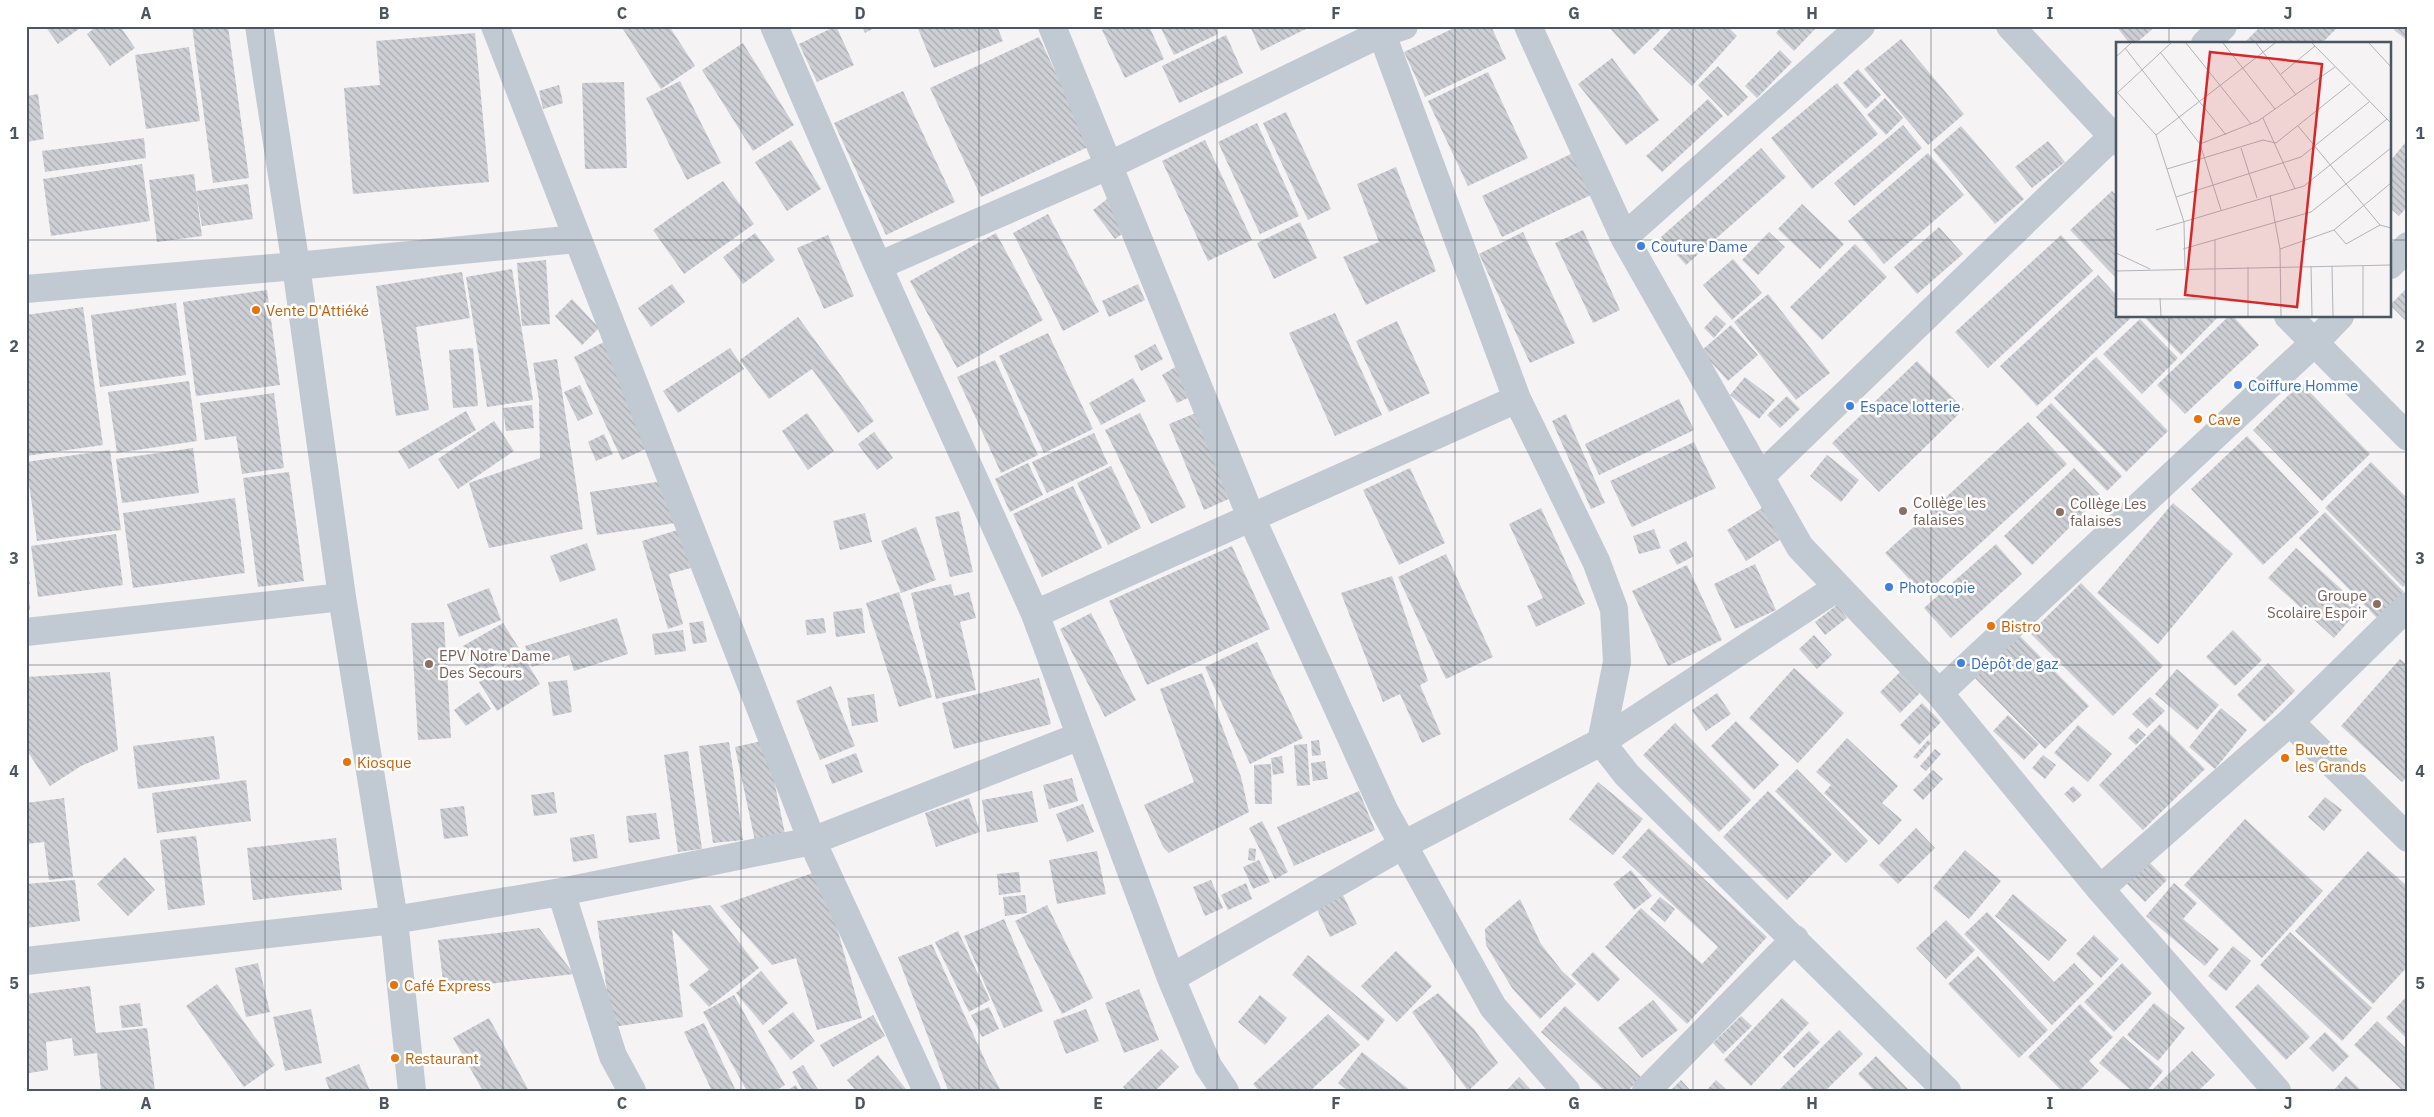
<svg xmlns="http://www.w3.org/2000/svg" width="2434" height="1117" font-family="'IBM Plex Sans',sans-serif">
<defs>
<pattern id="building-back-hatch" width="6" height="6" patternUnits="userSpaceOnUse" patternTransform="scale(1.25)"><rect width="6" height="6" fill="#cdcfd5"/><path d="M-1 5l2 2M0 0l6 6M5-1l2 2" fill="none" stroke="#a8abb0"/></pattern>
</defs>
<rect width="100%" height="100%" fill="#f5f3f3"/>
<path fill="url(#building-back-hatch)" d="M45 26H83L58 44Z
M97 26H120L135 48 110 66 87 34Z
M192 26H228L249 178 213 183Z
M621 26H669L695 66 661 89Z
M836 26 854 65 817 82 799 44Z
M862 26H878L865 33Z
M917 26H997L1003 41 934 68Z
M1110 26H1149L1164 59 1125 78 1102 30Z
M1160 26H1215L1218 34 1174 55Z
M1250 26H1312L1261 51Z
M1458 26H1491L1506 59 1425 97 1404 52Z
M1608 26H1664L1634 55Z
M1674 26H1727L1737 36 1692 86 1653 49Z
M1782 26H1818L1794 51 1776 33Z
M2116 26H2156L2135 44H2130Z
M2261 26H2339L2321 44H2243Z
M2396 26H2408V41L2394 30Z
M475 33 489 182 353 194 344 88 380 85 376 41Z
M1226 35 1243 73 1179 103 1162 66Z
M1039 37 1090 146 981 197 930 88Z
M1901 39 1964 114 1928 145 1864 69Z
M743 43 794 125 753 151 702 70Z
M189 47 200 121 146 129 135 55Z
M1780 50 1792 62 1757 98 1745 86Z
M1612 58 1659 120 1626 145 1578 84Z
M1718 66 1748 97 1728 116 1698 85Z
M1858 69 1881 95 1866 109 1843 83Z
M1488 72 1528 158 1468 186 1428 101Z
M680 81 721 163 687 180 646 98Z
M624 82 627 168 585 169 582 83Z
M1837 83 1878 134 1812 189 1771 138Z
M559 85 563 103 543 109 539 91Z
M903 91 955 202 886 235 834 123Z
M38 94 44 139 26 142V96Z
M1885 98 1903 118 1886 135 1867 115Z
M1708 99 1723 116 1662 172 1646 156Z
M1286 112 1331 209 1308 220 1263 123Z
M1257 123 1299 216 1260 234 1218 142Z
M1903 125 1922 148 1854 206 1834 183Z
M1961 126 2024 199 1995 224 1933 150Z
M144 138 146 158 45 172 42 151Z
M791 140 821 189 787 211 755 162Z
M1205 140 1252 240 1208 261 1162 161Z
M2048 141 2065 162 2032 188 2015 167Z
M2405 143 2408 146V206L2399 216 2390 208V161Z
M1761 148 1786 177 1686 265 1661 237Z
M1928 153 1964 195 1884 264 1848 221Z
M1571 154 1591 195 1502 237 1482 196Z
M142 164 150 221 51 236 43 179Z
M1396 167 1436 271 1366 305 1343 257 1379 242 1357 184Z
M194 174 196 191 248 184 253 219 202 226 196 193 202 236 157 242 149 180Z
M723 181 754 224 684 274 653 230Z
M2112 191 2118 197V280L2070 230Z
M1107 199 1129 229 1115 239 1093 210Z
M1802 204 1844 244 1820 269 1778 229Z
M1048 214 1099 312 1063 331 1013 233Z
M1300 222 1317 258 1274 279 1257 243Z
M1939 227 1963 254 1917 294 1894 267Z
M1583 230 1620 310 1593 323 1555 243Z
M1523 232 1575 343 1530 363 1479 254Z
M1769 232 1785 247 1758 275 1742 260Z
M755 233 775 260 743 284 723 257Z
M996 233 1043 320 957 368 910 281Z
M828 235 854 296 824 309 797 248Z
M2061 235 2093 271 1988 368 1955 332Z
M1855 244 1887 277 1822 340 1790 307Z
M1733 259 1762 293 1732 320 1703 285Z
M546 260 550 324 522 326 517 263Z
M512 269 533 400 487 407 466 277Z
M462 272 470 318 416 327 429 410 396 416 376 286Z
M2098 275 2118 297V316H2133L2037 406 2000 366Z
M672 284 685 302 651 327 638 308Z
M1138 284 1145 300 1109 317 1102 301Z
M2408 287V323L2390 305Z
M267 290 280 385 196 396 183 302Z
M1768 294 1830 373 1796 400 1734 322Z
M572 299 599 328 582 345 555 316Z
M176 303 186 375 100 387 91 315Z
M83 307 103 445 26 456V315Z
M1335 313 1382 415 1335 436 1289 333Z
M1716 315 1726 324 1714 338 1704 328Z
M2143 316H2219L2181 355Z
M2229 316H2233L2259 345 2185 414 2157 385Z
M798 317 874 421 858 433 812 369 769 399 740 360Z
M2140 319 2178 358 2142 394 2103 354Z
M1397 321 1430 393 1389 412 1356 341Z
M1731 325 1758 355 1728 381 1701 351Z
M1048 333 1093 429 1044 453 999 356Z
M604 342 652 446 622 460 574 357Z
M1155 344 1163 359 1141 371 1134 356Z
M473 348 478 406 453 408 449 350Z
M730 348 744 369 678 413 663 391Z
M2096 357 2168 431 2126 472 2054 398Z
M557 359 583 529 489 548 469 483 540 458 539 400 533 363Z
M995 360 1038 455 1001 473 957 377Z
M1917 361 1964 409 1879 492 1832 443Z
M1177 366 1192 396 1177 403 1162 375Z
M1745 377 1775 400 1759 419 1730 395Z
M1133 378 1146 401 1101 425 1089 403Z
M189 381 197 441 117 453 108 392Z
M2301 383 2370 454 2322 501 2253 430Z
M580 385 593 414 578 421 564 392Z
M274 393 284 468 242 474 236 436 205 440 200 403Z
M1787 396 1800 409 1780 428 1767 415Z
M1679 399 1694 430 1599 475 1585 444Z
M2051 403 2122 476 2107 491 2036 417Z
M532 405 534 428 506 431 503 408Z
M466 411 476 430 409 469 398 451Z
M1198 412 1233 497 1204 510 1169 424Z
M807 413 834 451 808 470 782 431Z
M1140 413 1186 507 1151 524 1105 430Z
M1566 414 1605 503 1591 509 1552 421Z
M494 421 514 451 458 489 438 459Z
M2028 422 2067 464 1924 595 1885 553Z
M874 432 893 458 877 470 858 444Z
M1094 433 1108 464 1047 493 1032 462Z
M604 434 613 454 596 461 588 442Z
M2247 436 2319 512 2263 565 2191 489Z
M1694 442 1716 488 1632 527 1610 481Z
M193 448 199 493 122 503 116 459Z
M110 450 121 530 37 541 26 462Z
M1827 455 1859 480 1841 502 1810 476Z
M2371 462 2408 499V582L2403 587 2325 508Z
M1028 463 1043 495 1010 512 995 479Z
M1111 466 1141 528 1108 545 1077 483Z
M1410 468 1445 543 1399 565 1363 490Z
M2074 468 2101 496 2032 565 2004 536Z
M289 472 304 581 258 587 243 478Z
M670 480 676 523 597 535 590 492Z
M1073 486 1102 548 1042 577 1013 514Z
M235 498 245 573 133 588 123 513Z
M2173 503 2233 554 2158 644 2097 593Z
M1541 508 1585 604 1536 627 1527 606 1543 598 1509 524Z
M1762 508 1781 539 1746 561 1727 530Z
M959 511 973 572 950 577 935 517Z
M2325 512 2404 592 2377 618 2299 538Z
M865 513 872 542 840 550 833 521Z
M687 527 698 566 669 574 683 624 668 629 642 541Z
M916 527 936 580 901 593 881 541Z
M1654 529 1661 548 1639 554 1633 536Z
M116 534 123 585 38 597 31 546Z
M1686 541 1694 556 1677 565 1669 550Z
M587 543 596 570 560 582 550 556Z
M1996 544 2022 574 1951 638 1924 608Z
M1232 546 1270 629 1147 685 1109 601Z
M2296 548 2361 607 2334 638 2268 578Z
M1446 554 1493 657 1446 679 1398 577Z
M1755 564 1776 610 1735 629 1714 584Z
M1687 565 1722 640 1668 666 1632 591Z
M26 568 30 584 26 585Z
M1392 576 1428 681 1420 685 1441 734 1422 743 1400 694 1383 702 1341 593Z
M2081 583 2163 666 2113 716 2030 633Z
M951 584 954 596 969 592 976 618 960 622 976 690 936 699 911 593Z
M489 588 501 620 459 637 447 604Z
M26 589H28L30 610H26Z
M899 592 932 697 899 707 866 603Z
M1837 605 1847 618 1825 635 1815 622Z
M862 608 865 633 836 637 833 612Z
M1091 613 1136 700 1105 717 1060 629Z
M617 618 628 654 574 671 569 655 532 667 525 646Z
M824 618 826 633 807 635 805 620Z
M703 621 707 642 693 644 689 623Z
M444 622 451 738 418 740 411 623Z
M503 623 520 650 480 674 463 646Z
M683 630 686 651 655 655 652 634Z
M2233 630 2262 660 2235 686 2206 657Z
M1814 635 1832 655 1817 669 1799 649Z
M2019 635 2089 706 2045 749 1975 678Z
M1257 642 1303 738 1250 764 1205 667Z
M523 656 540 684 497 711 479 682Z
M2400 659 2408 666V776L2402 782 2341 726Z
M2268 663 2295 691 2264 722 2237 695Z
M1794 668 1844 713 1798 763 1749 718Z
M2177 669 2219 705 2197 730 2155 694Z
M1901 671 1921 692 1900 713 1880 692Z
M110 672 118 750 81 766 50 786 26 749V677Z
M1202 673 1241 777 1249 812 1169 853 1163 847 1144 805 1194 782 1160 689Z
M1039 678 1051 724 954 749 942 703Z
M567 680 572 712 553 716 548 682Z
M831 686 855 746 820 760 796 701Z
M479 692 491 709 466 726 454 710Z
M1717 693 1731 714 1706 731 1692 710Z
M874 694 878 722 852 726 847 698Z
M2150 697 2165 711 2147 728 2132 714Z
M1922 703 1941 722 1919 745 1900 725Z
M2221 708 2247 730 2215 769 2189 747Z
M2008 715 2039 744 2024 760 1993 731Z
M1736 721 1779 765 1754 790 1711 746Z
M1675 723 1751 800 1719 832 1643 755Z
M2160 724 2205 769 2143 830 2099 785Z
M2078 725 2112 754 2088 782 2054 753Z
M2138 728 2146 735 2136 745 2128 738Z
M214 736 220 779 138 789 133 746Z
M1847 738 1898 786 1882 803 1902 820 1879 845 1824 793 1831 785 1816 772Z
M766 740 785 834 755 841 735 747Z
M1319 740 1321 755 1312 756 1311 741Z
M1928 740 1931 743 1917 759 1913 757Z
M729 742 743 840 713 843 699 746Z
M1307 744 1310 785 1297 786 1294 745Z
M1935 749 1941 754 1926 771 1920 766Z
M688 751 702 849 678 852 664 755Z
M856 753 863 772 832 784 825 765Z
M2043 755 2056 765 2045 779 2032 768Z
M1282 756 1284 773 1273 775 1271 758Z
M1325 761 1328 779 1313 781 1311 763Z
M1271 764 1272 804H1255L1254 765Z
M1797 769 1868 841 1846 863 1775 791Z
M1933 770 1943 779 1923 800 1913 790Z
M1072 778 1078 801 1049 809 1043 785Z
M246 780 251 821 157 833 152 793Z
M1598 782 1643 819 1613 855 1569 819Z
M2073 786 2082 795 2073 803 2064 794Z
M1032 791 1038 822 987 832 982 800Z
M1359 791 1375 830 1294 866 1277 827Z
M1768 791 1832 854 1787 900 1723 837Z
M554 792 557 813 534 816 531 795Z
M2325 797 2342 810 2324 831 2308 817Z
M64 798 73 877 49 880 44 842 26 844V803Z
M969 798 980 832 936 847 925 813Z
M1083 804 1094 832 1067 842 1056 814Z
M464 806 468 836 444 839 440 809Z
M656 813 660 839 629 843 626 816Z
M2245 819 2323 891 2262 958 2184 885Z
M1262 821 1288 872 1275 879 1249 828Z
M1649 828 1767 937 1687 1024 1605 947 1641 908 1702 964 1718 947 1622 857Z
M1916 828 1935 848 1898 884 1879 865Z
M594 834 598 858 573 862 570 838Z
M196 836 205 905 168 910 160 840Z
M336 838 342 890 253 900 247 848Z
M1249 848 1256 849 1255 861 1248 860Z
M1965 850 2001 881 1969 919 1933 888Z
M1097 851 1106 894 1057 904 1049 860Z
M2368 851 2408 887V966L2373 1004 2295 931Z
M125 857 155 890 128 916 97 884Z
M1259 860 1270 882 1253 889 1243 867Z
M2148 861 2167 880 2145 902 2125 882Z
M821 870 862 1018 817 1030 796 958 772 965 720 906Z
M1631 870 1652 896 1634 910 1613 884Z
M1019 872 1021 892 999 895 997 874Z
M75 880 80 921 26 928V884Z
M1211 880 1223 908 1205 916 1193 887Z
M1246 883 1252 899 1228 910 1221 895Z
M2174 883 2197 903 2183 919 2219 949 2205 966 2146 916Z
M1341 891 1357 924 1330 937 1314 903Z
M2013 894 2067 940 2049 961 1995 916Z
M1025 895 1027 913 1005 916 1003 897Z
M1660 897 1675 909 1665 922 1650 909Z
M1520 899 1541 944 1562 971 1576 984 1540 1019 1512 988 1486 945 1485 929Z
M710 905 759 968 709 1007 689 985 709 970 672 929 683 1017 612 1027 597 921Z
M1047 905 1093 998 1062 1014 1015 921Z
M1987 912 2054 982 2074 963 2094 984 2052 1025 1964 934Z
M1004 919 1043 1011 1004 1028 964 936Z
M1946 920 1975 950 1946 979 1916 948Z
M539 928 574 974 444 989 438 940Z
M958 931 990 1000 969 1012 935 942Z
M2290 932 2372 1008 2342 1041 2260 965Z
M2094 935 2119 959 2101 978 2076 954Z
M932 944 990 1071 1001 1091 948 1090 898 957Z
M2233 946 2251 961 2226 991 2208 976Z
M1396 951 1432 986 1397 1022 1361 986Z
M1593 952 1620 979 1598 1002 1571 975Z
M1308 955 1385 1020 1368 1041 1292 975Z
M1978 956 2048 1030 2019 1058 1948 984Z
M258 963 270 1012 246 1017 235 968Z
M2122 963 2152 993 2114 1032 2084 1002Z
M761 971 788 1003 763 1025 736 993Z
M217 984 275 1065 244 1087 186 1006Z
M2258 984 2310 1037 2286 1060 2235 1007Z
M90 986 96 1033 147 1028 155 1091H101L97 1053 74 1056 72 1038 46 1042 48 1070 29 1073 26 1049V994Z
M1139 989 1159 1040 1124 1053 1105 1003Z
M1438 993 1474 1029 1498 1063 1468 1091 1412 1012Z
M734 995 785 1085 775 1091H747L703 1012Z
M1260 995 1287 1018 1265 1045 1238 1022Z
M2408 995V1040L2386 1018Z
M1782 998 1809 1023 1751 1086 1724 1060Z
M1653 1000 1678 1030 1642 1058 1618 1028Z
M140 1003 143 1026 122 1028 119 1006Z
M2154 1003 2185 1028 2158 1061 2127 1035Z
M2080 1004 2113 1037 2089 1061 2099 1071 2079 1091H2062L2028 1057Z
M1565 1006 1641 1077 1628 1091H1605L1541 1032Z
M989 1007 999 1029 982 1037 971 1015Z
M311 1009 322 1063 285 1071 273 1017Z
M1086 1009 1099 1041 1066 1054 1053 1021Z
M793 1012 815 1041 791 1060 768 1031Z
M1328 1014 1360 1045 1310 1091H1259L1253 1084Z
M873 1015 885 1036 833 1067 820 1045Z
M1741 1016 1752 1026 1723 1054 1713 1043Z
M489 1018 529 1091H483L453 1038Z
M2377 1021 2408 1050V1091H2403L2354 1045Z
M704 1023 736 1091H712L684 1032Z
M1839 1030 1863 1054 1825 1091H1778Z
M1809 1031 1820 1042 1794 1068 1783 1057Z
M2325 1032 2349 1056 2333 1072 2309 1048Z
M2123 1036 2163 1071 2147 1091H2132L2099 1063Z
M1161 1049 1179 1067 1155 1091H1127L1123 1087Z
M2192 1051 2215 1075 2198 1091H2151Z
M1362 1052 1411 1091H1348L1338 1083Z
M878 1055 906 1089 904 1091H856L847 1080Z
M1876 1056 1910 1091H1875L1858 1074Z
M359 1064 370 1091H330L325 1078Z
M803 1065 819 1091H803L792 1072Z
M2346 1076 2362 1091H2333Z
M1519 1077 1532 1091H1506Z
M1681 1080 1691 1091H1670Z
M1716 1080 1728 1091H1706Z
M796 1085 799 1091H786Z"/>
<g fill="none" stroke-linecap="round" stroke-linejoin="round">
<path stroke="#c1cad2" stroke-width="28" d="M259 26 296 266 342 597 394 920 412 1091
M495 26 812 841 927 1091
M774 26 878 266 1035 614 1171 978 1208 1066 1225 1091
M1052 26 1251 517 1384 810 1493 1007 1566 1091
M1379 26 1517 399 1596 561 1614 609 1617 662 1601 742 1627 775 1947 1091
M1528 26 1624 237 1800 547 1939 693 2100 889 2277 1091
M2010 26 2118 142
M2205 44 2223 26
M1624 237 1861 26
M2390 265 2408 246
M878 266 1108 166 1382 33 1404 26
M26 289 296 266 577 239
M2288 316 2408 437
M1760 477 2118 131
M1035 614 1517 399
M26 632 342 597
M1939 693 2314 343 2340 316
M2290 722 2408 838
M2100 889 2290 722 2408 606
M561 892 613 1056 632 1091
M26 961 394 920 561 892 812 841 1080 736
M1171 978 1403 845 1601 742 1838 587
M1646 1091 1795 939"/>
</g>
<path fill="none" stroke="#4a5661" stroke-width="1" stroke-opacity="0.55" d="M265 26V1091M503 26V1091M741 26V1091M979 26V1091M1217 26V1091M1455 26V1091M1693 26V1091M1931 26V1091M2169 26V44M26 240H2118M2390 240H2408M2169 316V1091M26 452H2408M26 665H2408M26 877H2408"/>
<g fill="#3f7fe0" stroke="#fff" stroke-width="2">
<circle cx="1641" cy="246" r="5"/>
<circle cx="2238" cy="385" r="5"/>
<circle cx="1850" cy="406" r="5"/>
<circle cx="1889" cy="587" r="5"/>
<circle cx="1961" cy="663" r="5"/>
</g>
<g fill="#e8710a" stroke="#fff" stroke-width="2">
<circle cx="256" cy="310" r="5"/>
<circle cx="2198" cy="419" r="5"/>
<circle cx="1991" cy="626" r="5"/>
<circle cx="2285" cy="758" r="5"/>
<circle cx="347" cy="762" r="5"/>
<circle cx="394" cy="985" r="5"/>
<circle cx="395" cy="1058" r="5"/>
</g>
<g fill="#8d6e63" stroke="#fff" stroke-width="2">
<circle cx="1903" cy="511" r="5"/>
<circle cx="2060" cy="512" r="5"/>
<circle cx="2377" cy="604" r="5"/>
<circle cx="429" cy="664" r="5"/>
</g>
<g text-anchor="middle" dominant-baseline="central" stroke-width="5" stroke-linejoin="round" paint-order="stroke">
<g font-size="15" fill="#366cbe" stroke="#fff" text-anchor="start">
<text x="1651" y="246">Couture Dame</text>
<text x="2248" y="385">Coiffure Homme</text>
<text x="1860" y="406">Espace lotterie</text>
<text x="1899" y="587">Photocopie</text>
<text x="1971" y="663">Dépôt de gaz</text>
</g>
<g font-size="15" fill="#c56008" stroke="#fff" text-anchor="start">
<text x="266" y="310">Vente D'Attiéké</text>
<text x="2208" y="419">Cave</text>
<text x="2001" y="626">Bistro</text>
<text x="2295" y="749">Buvette<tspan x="2295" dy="17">les Grands</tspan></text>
<text x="357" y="762">Kiosque</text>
<text x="404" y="985">Café Express</text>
<text x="405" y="1058">Restaurant</text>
</g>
<g font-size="15" fill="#785e54" stroke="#fff" text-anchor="start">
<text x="1913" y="502">Collège les<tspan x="1913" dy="17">falaises</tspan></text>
<text x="2070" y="503">Collège Les<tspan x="2070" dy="17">falaises</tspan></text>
<text x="2367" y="595" text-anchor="end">Groupe<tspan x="2367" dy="17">Scolaire Espoir</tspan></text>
<text x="439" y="655">EPV Notre Dame<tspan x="439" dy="17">Des Secours</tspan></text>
</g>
</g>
<g transform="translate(2116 42)">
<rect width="275" height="275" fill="#f5f3f3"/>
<path fill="none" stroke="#b1b4b9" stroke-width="1" d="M70 1 135 82M107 1 159 67M140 1 180 53M196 1 275 81M253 1 275 25M9 6 84 102 105 168M44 10 110 93M0 15 15 1M165 32 199 4M1 50 40 93 68 180 69 228M0 52 55 1M147 76 179 147M182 84 264 183 275 186M40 93 159 1M84 102 142 79 219 25M125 106 141 156M51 127 147 98 160 101 234 42M154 153 164 207 165 274M60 155 185 115 253 60M40 188 188 144 271 77M218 188 230 202 264 183M99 198V274M67 207 195 170 275 106M164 207 218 188 275 141M0 211 34 227M195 224 196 274M216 224 217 274M247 224V274M132 225V274M0 229 275 223M44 256 45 274M0 257H98"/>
<path fill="#d62828" fill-opacity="0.15" stroke="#d62828" stroke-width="2.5" d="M94 10 206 22 181 265 69 253Z"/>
<rect width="275" height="275" fill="none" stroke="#4a5661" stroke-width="2.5"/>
</g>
<rect width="2434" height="1117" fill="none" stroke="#ffffff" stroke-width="55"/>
<rect x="28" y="28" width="2378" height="1062" fill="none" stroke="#4a5661" stroke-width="2"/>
<g font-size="16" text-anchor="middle" font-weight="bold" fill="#4a5661">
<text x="146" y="19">A</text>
<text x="384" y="19">B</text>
<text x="622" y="19">C</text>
<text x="860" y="19">D</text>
<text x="1098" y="19">E</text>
<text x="1336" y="19">F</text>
<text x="1574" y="19">G</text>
<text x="1812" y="19">H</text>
<text x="2050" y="19">I</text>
<text x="2288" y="19">J</text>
<text x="14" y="139">1</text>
<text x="2420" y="139">1</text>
<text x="14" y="352">2</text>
<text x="2420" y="352">2</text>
<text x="14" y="564">3</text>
<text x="2420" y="564">3</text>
<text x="14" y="777">4</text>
<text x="2420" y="777">4</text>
<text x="14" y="989">5</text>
<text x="2420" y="989">5</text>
<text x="146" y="1109">A</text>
<text x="384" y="1109">B</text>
<text x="622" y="1109">C</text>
<text x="860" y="1109">D</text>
<text x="1098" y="1109">E</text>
<text x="1336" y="1109">F</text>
<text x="1574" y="1109">G</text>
<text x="1812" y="1109">H</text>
<text x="2050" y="1109">I</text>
<text x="2288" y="1109">J</text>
</g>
</svg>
